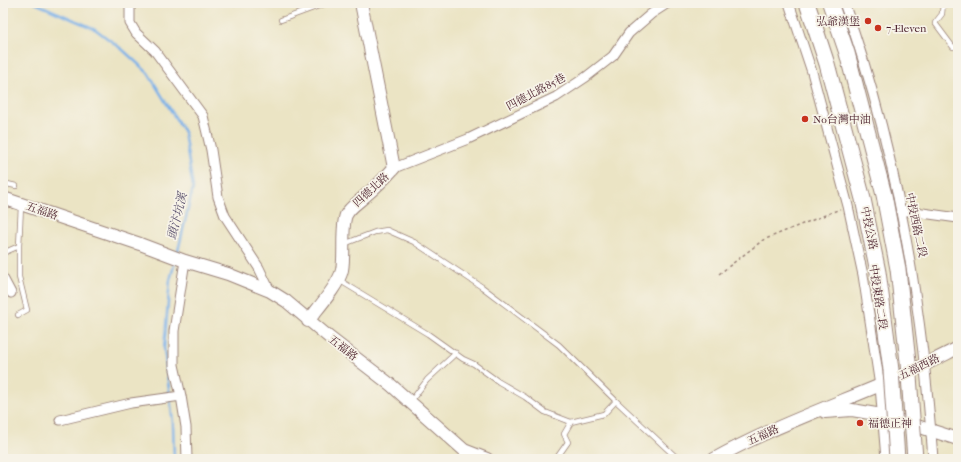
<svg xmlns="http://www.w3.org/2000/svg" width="961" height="462" font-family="'IM FELL French Canon','Noto Serif TC',serif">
<rect width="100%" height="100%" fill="#f7f3e8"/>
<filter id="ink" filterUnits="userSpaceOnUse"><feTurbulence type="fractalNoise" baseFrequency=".025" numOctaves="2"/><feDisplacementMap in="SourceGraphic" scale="8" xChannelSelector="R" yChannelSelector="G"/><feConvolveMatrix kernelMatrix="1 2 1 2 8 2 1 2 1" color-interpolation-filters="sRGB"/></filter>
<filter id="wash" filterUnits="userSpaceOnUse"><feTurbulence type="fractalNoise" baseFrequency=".012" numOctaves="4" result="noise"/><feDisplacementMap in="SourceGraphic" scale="16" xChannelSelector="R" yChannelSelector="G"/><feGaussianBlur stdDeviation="0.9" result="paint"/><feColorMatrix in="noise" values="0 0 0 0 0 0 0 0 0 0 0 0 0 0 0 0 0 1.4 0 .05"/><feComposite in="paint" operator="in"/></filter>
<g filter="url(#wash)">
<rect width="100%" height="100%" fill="#ebe4c4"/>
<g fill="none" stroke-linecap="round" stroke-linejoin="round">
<path stroke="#7ab1e9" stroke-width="2.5" d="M35 3 95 29 123 50 148 73 184 132 193 188 177 255
M174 459 173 423 164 348 170 280 175 262"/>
</g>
</g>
<g filter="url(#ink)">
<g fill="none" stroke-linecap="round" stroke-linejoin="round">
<defs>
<path id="service" d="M943 3 942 14 935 23 953 47H958
M281 20 327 3
M3 183 16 186
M344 244 375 232 387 230 414 242 482 287 559 345 616 401 678 459
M3 253 19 246 21 206
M339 280 428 334 463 359 474 364 499 382 525 397 545 412 571 422 604 414 616 401
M18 315 27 310 19 277V246
M411 401 427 380 456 353
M556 459 568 442 564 434 571 422"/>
<path id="minor" d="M130 3V23L136 33 155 51 203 116 211 150 218 197 225 216 259 268 270 291
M789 3 812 72 848 206 863 275 880 386 886 459
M844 3C897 149 922 304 933 459
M394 168 468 139 556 97 586 77 613 56 629 33 651 14 668 3
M901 210 958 218
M185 261 174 331V365L181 396 186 427 187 459
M3 278 11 293
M60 420 131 403 181 396"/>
<path id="tertiary" d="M3 198 140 244 185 261 228 274 270 291 286 301 330 338 391 385 464 450 487 459
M308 321C318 308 339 285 342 270 345 255 341 227 346 215 350 207 359 202 365 196 376 187 385 178 394 168L361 3
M825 412 852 410 882 415 958 439
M714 459C766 430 823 409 878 386 905 375 932 361 958 348"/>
</defs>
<use href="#service" stroke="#9a8278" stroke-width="6"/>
<use href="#minor" stroke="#9a8278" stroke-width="11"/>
<use href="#tertiary" stroke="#9a8278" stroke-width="14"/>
<path stroke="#9a8278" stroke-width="1.5" stroke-dasharray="3 3" stroke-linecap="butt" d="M719 274 763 240 840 209"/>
<use href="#service" stroke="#fff" stroke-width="4.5"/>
<use href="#minor" stroke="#fff" stroke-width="9"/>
<use href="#tertiary" stroke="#fff" stroke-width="12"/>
<defs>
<path id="primary-bridge" d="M807 3 827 64 863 199 878 272 891 370 897 459
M830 3 847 53 884 195 898 269 908 362 915 459"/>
</defs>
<use href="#primary-bridge" stroke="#9a8278" stroke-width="17" stroke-linecap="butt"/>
<use href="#primary-bridge" stroke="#fff" stroke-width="15"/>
</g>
</g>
<g fill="#c8321e" stroke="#f7f3e8" stroke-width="1.5">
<circle cx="868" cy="21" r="4"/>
<circle cx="878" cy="28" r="4"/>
<circle cx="805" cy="119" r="4"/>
<circle cx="860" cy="423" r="4"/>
</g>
<g text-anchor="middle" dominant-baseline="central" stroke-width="3.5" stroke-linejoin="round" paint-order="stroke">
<g font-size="11" fill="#4a1f2b" stroke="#f7f3e8" text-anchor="start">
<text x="860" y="21" text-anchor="end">弘爺漢堡</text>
<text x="886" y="28">7-Eleven</text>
<text x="813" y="119">No台灣中油</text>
<text x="868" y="423">福德正神</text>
</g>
<g font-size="11" fill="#4a1f2b" stroke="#f7f3e8">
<text transform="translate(536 92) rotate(-28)">四德北路85巷</text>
<text transform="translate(371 190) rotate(-43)">四德北路</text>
<text transform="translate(42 211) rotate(19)">五福路</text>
<text transform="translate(916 225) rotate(78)">中投西路二段</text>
<text transform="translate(869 228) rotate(78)">中投公路</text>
<text transform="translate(878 297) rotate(81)">中投東路二段</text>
<text transform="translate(343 348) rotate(38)">五福路</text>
<text transform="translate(919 367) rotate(-26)">五福西路</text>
<text transform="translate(763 435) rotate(-24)">五福路</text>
</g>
<g font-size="12" font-style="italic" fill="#5b526e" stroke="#f7f3e8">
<text transform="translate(177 216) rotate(-76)">頭汴坑溪</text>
</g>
</g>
<rect width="961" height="462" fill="none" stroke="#f7f3e8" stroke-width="16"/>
</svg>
